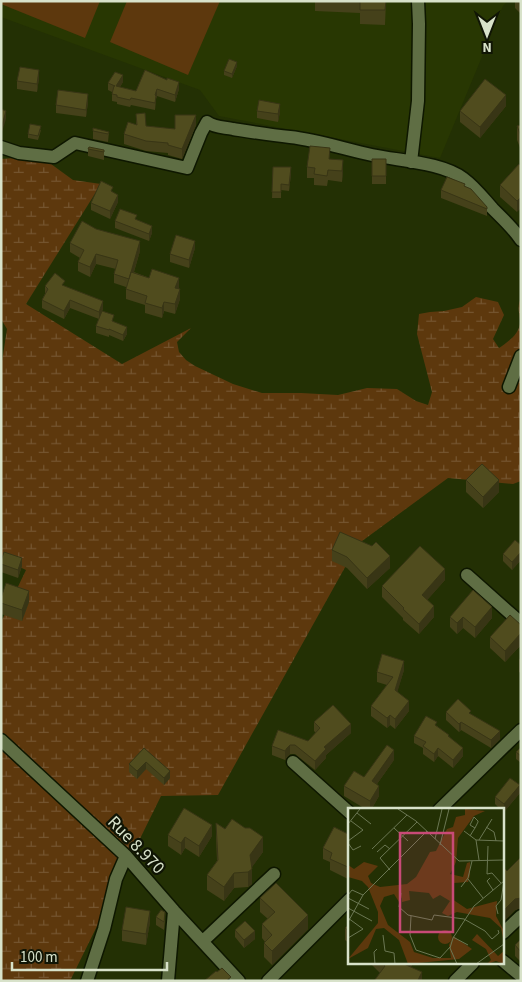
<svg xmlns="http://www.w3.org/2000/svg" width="522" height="982" font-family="'Source Sans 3',sans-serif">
<defs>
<pattern id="wetland-marsh" width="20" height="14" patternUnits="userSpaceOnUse" patternTransform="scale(1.25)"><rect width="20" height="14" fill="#5d380d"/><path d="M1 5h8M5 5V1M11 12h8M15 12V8" fill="none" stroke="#74542f"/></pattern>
</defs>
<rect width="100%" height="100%" fill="#233004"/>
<path fill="#283702" d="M1 1H508L503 6 440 158 219 116 200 90 1 17Z"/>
<path fill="url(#wetland-marsh)" d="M40 156 73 180 101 184 26 304 122 364 191 328 177 342 179 352 186 360 195 366 233 384 262 393H301L338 395 367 388 397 389 416 401 428 405 432 392 417 334 419 314 430 312 444 311 462 307 476 297 498 302 504 315 493 339 499 348C508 342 521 333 520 320 519 310 517 308 521 297V481L513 484 448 478 358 544 218 795 161 796 70 981H1V622L26 570 1 558V368L7 329 1 319V159Z"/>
<path fill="#5d380d" d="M1 1H100L85 38 1 4Z
M127 1H220L188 75 110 42Z"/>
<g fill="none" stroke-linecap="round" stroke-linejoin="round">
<defs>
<path id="minor" d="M1 147 19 153 54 157 75 143 187 168 201 133 207 122C215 128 224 127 233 129 252 132 270 135 290 137 318 140 344 149 372 155 399 161 442 162 464 179 475 187 484 199 493 209 503 219 513 228 521 240
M411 162 418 101 419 24 418 1
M509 387 521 356
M467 575 521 623
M1 740 126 856 174 911 239 981
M293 762 350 813
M439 810 521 730
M503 933 521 916
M203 941 274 874
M503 961 521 976
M87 981 104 929 116 879 126 856
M168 981 174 911
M268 981 350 899
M455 981 473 963"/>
</defs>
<use href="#minor" stroke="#0e1700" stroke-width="15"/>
<use href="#minor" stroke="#5f6e44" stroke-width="12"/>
</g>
<path fill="#45411a" d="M315 1H386L385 25 360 24V13L315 11Z
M515 1H521V14L515 8Z
M237 66 232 78 224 75V71Z
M145 70 179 89 175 102 157 96 156 99 155 110 131 105 130 107 117 104V102L112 101V92L108 90V83L123 82 120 87 136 91Z
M39 78 37 92 17 89V81Z
M88 102 86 117 56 113V105Z
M506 106 480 138 460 122V111Z
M257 111 280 112 278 122 257 118Z
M136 114 146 126 175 129 196 125 182 159 168 155V153L146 151 124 144V134L136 125Z
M521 125V150L517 140V126Z
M41 130 38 140 28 138V134Z
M93 131 109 132 108 142 93 139Z
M88 149 104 150V160L88 156Z
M330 159 343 171 342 182 328 180 327 186 314 185V178H307V167Z
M372 159H386V184H372Z
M519 164 517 212 500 197V185Z
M273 167 291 174 289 191 281 190V198H272Z
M465 186 487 207V216L441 198V190Z
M113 193 118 202 110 219 91 210V203Z
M137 220 152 233 149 241 115 228V221Z
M96 229 140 251 134 272 178 289 180 299 175 314 164 311 162 318 145 313V305L126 299V287L114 283V274L116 269 96 264 90 277 78 271V262L80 258 70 252V243Z
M195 248 189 268 170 262V254Z
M45 286H65L103 309 102 311 127 334 123 341 109 335V337L96 333V326L99 319 70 308 64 319 42 308V300L45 294Z
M466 480 499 492 483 508 466 492Z
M521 545V560L512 570 503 561V554Z
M332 550 390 568 367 589 347 568 332 561Z
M1 561 22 566 18 578 1 572Z
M445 580 427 600 434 617 419 634 403 620V618L382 597V586Z
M1 598 29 602 22 621 1 614Z
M450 617 492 618 475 638 463 628 457 634 450 627Z
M521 625V645L505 662 490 648V637Z
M521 657V673L519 672V660Z
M404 670 397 692 409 711 395 729 390 725 387 728 371 716V706L387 685 377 682V672Z
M446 712 471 715 500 739 491 748 461 730 459 732 446 720Z
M314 722 351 733 326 755V758L315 770 295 754H290L287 757 285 760 272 755V746L308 741 316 733 314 731Z
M437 726 449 736 463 756 453 768 438 756 434 762 423 754V748L414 743V736Z
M521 747V763L516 759V752Z
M144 748 170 778 164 785 146 769 137 779 129 772V764Z
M394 760 377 784 379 796 371 810H367L344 796V786L364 777Z
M520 793 504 812 503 810H501L495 804V797Z
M216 823 263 852 251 868 252 884 248 887 234 888 224 901 207 890V875L217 861 216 838Z
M168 835 212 836 199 857 185 848 181 855 168 846Z
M350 835V880L330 870V862L323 859V848Z
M521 857V908L515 910 503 922V867L507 871Z
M260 898 308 929 272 965 264 957V943L265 942 262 938V924L268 919 260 912Z
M156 917 165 920 164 930 156 925Z
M150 922 146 945 122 941V930Z
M350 923V944L345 940V928Z
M235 930 255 939 244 948 235 937Z
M521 939V962L515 956V945Z
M370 963H412V965L411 967 422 981 380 973Z"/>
<path fill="#383515" d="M237 62V66L232 78V74Z
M39 70V78L37 92V84Z
M123 75V82L116 93V86Z
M179 82V89L175 102V95Z
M157 89V96L156 99 155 110V95Z
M88 94V102L86 117V110Z
M506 95V106L480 138V127Z
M280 104V112L278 122V114Z
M6 111V119L2 132V125Z
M196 115V125L182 159V149Z
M343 160V171L342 182V171Z
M291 167V174L289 191V185Z
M118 195V202L110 219V211Z
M521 197V208L517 212V201Z
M152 226V233L149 241V234Z
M140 241V251L129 288V279Z
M195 241V248L189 268V260Z
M96 254V264L90 277V267Z
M179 278V288L175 297V288Z
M180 289V299L175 314V304Z
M70 300V308L64 319V311Z
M103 301V309L99 319V312Z
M164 302V311L162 318V308Z
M127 327V334L123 341V335Z
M499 480V492L483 508V497Z
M521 552V560L512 570V562Z
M390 556V568L367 589V578Z
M22 558V566L18 578V570Z
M445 569V580L422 606V595Z
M29 591V602L22 621V610Z
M434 606V617L419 634V624Z
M492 607V618L475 638V627Z
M463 617V628L457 634V623Z
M521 633V645L505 662V651Z
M404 661V670L395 700V690Z
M409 701V711L395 729V719Z
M390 715V725L387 728V718Z
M461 722V730L459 732V724Z
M351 724V733L326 755V758L315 770V761L324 747Z
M500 731V739L491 748V740Z
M290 745V754L287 757 285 760V751L287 748Z
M438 748V756L434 762V754Z
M463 748V756L453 768V760Z
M394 750V760L372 791V781Z
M146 762V769L137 779V771Z
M170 771V778L164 785V778Z
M520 785V793L504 812V804Z
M379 786V796L371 810H370V801Z
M212 825V836L199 857V846Z
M185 837V848L181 855V843Z
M263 837V852L250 870V855Z
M252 869V884L248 887V872Z
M234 873V888L224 901V887Z
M520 897V908L515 910 503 922V911L515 899Z
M150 911V922L146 945V934Z
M308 915V929L272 965V951Z
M255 931V939L244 948V940Z
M405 963H412V965L404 976V964Z
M422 972V981H418Z"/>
<path fill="#504c1e" stroke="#383515" d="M360 1H386L385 10H360Z
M229 59 237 62 232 74 224 71Z
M20 67 39 70 37 84 17 81Z
M145 70 167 80V78L179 82 175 95 157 89 155 95 156 96 155 103 131 98 130 100 117 97V95L112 94 114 86H115L108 83 115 72 123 75 116 86 136 91Z
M485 79 506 95 480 127 460 111Z
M58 90 88 94 86 110 56 105Z
M259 100 280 104 278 114 257 111Z
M1 109 6 111 2 125H1Z
M145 113 146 126 175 129V115H196L182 149 168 145V143L146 141 124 134 128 122 137 125 136 114Z
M30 124 41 126 38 136 28 134Z
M521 125V136L517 126Z
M93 128 109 132 108 134 93 131Z
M310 146 330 148 329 159 343 160 342 171 328 170 327 176 314 174 315 168 307 167Z
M89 147 104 150V152L88 149Z
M372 159H386V176H372Z
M519 164 521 166V197L517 201 500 185Z
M273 167H291L289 185 281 184V192H272Z
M447 177 465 184 464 186 471 189 487 207V209L441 190Z
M101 181 113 187 111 191 118 195 110 211 91 203Z
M120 209 137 215 135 219 152 226 149 234 115 221Z
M82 221 96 229 140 241 129 279 114 274 118 260 96 254 90 267 78 262 84 250 70 243Z
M176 235 195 241 189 260 170 254Z
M152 269 179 278 175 288 180 289 175 304 164 302 162 308 145 303 147 296 126 289 131 272 149 278Z
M55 273 65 281 62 285 103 301 99 312 70 300 64 311 42 300 48 289 45 286Z
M102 311 114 315 112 321 127 327 123 335 109 329V330L96 326Z
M482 464 499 480 483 497 466 480Z
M340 532 372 546 376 542 390 556 367 578 347 557 332 550Z
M515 540 521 545V552L512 562 503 554Z
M420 546 445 569 422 595 434 606 419 624 403 609 404 608 382 586Z
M4 552 22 558 18 570 1 564V561Z
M6 583 29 591 22 610 1 603V598Z
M473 590 492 607 475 627 463 617 457 623 450 617Z
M510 615 521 625V633L505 651 490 637Z
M382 654 404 661 395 690 409 701 395 719 390 715 387 718 371 706 393 677 377 672Z
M458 699 471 711 469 713 500 731 491 740 461 722 459 724 446 712Z
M333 705 351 724 324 747 326 749 315 761 295 745H290L287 748 285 751 272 746 278 730 308 741 320 728 314 722Z
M426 716 437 722 435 725 449 735 448 736 463 748 453 760 438 748 434 754 423 746 426 742 414 736Z
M387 745 394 750 372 781 379 786 370 801 344 786 354 771 364 777Z
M521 747V756L516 752Z
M144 748 170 771 164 778 146 762 137 771 129 764Z
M510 778 520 785 504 804 495 797Z
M474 807 478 810H472Z
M184 808 212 825 199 846 185 837 181 843 168 835Z
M232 819 245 828H250L263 837 250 855 252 869 248 872 234 873 224 887 207 875 218 860 216 823 225 829Z
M334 827 350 835V868L330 859 332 853 323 848Z
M521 857V898L515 899 503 911V867L507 871Z
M276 883 308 915 272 951 264 943 272 935 262 924 275 912 260 898Z
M126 907 150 911 146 934 122 930Z
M161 910 165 912 164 922 156 917Z
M245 921 255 931 244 940 235 930Z
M350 923V932L345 928Z
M521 939V952L515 945Z
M382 963H405L404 964 422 972 418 980 419 981H374L385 966Z
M222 968 231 977 226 981H204L216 971 217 972Z"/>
<g text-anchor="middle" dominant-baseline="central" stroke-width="4.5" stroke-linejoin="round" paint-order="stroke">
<g font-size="18" fill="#d8e2ca" stroke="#101505">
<text transform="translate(136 845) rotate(46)">Rue 8.970</text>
</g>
</g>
<g transform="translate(348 808)">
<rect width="156" height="156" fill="#233004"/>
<path d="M117 1 137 3 126 8 110 30 108 54 102 66 115 69 119 55 122 54V67L120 74 106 75 104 91 119 101 149 93 148 108 156 123V135L153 120 142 110 109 104 100 108 94 105 102 93 92 87 85 91 81 85 61 83 62 92 54 94V89L51 94 46 86 36 89 32 98 40 117 62 134 66 144 85 150H103L101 137 105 128 124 141 111 151 60 156 51 132 36 120 28 121 20 140 0 151 30 115V104L20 79 14 73 0 69V57L6 61 16 54 30 58 20 68 23 75 32 79 59 76 68 69 82 44 88 43 99 21 105 19 108 9 117 7ZM129 126 150 148 156 143V156L148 153 139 156 143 152 138 141 124 132Z" fill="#5d380d"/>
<path d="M90 129a7 7 0 1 1 14 0a7 7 0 1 1-14 0Z" fill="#5d380d"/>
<path fill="none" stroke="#6b7753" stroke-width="1" d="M50 1 68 13 111 53 156 52M9 5 23 16M0 16 12 1M138 19 146 24 148 33M46 20 60 33M116 23 128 32 156 33M122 28 125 23 127 20 130 14V13L126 9 122 17 127 20M87 31 94 1M128 32 131 52M131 32 144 11M0 33 15 22 3 13M0 35 5 42 13 38M92 37 101 1M140 38 139 66 144 65 153 75M24 41 59 7M29 44 37 37 42 41M42 62 32 50 69 14M142 70 139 73 145 82M120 71 135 90M113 79 120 70 124 53M53 85 51 99 60 107 84 112 86 107 116 111 137 123 144 131 151 125 150 122M0 87 4 82 15 87M0 90 21 101M0 100 24 113M150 106 148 98 153 92 156 73M63 108 62 127 68 142 92 150 102 139M0 110 15 121 0 130M0 114 15 87 79 23M35 127 37 143 46 145 47 156M105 129 120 137M27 156 26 144 29 141M109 156 102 140 105 130 126 98 156 73M128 156 156 136"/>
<path fill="#c84a77" fill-opacity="0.15" stroke="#c84a77" stroke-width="2.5" d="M52 25H105V124H52Z"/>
<rect width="156" height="156" fill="none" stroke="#d8e2ca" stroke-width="2.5"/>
</g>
<rect width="522" height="982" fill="none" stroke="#d8e2ca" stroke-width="5"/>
<g transform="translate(487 35) rotate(180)" stroke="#101505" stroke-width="4" paint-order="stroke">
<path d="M0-4L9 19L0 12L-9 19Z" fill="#d8e2ca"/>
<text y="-8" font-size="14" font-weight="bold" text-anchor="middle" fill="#d8e2ca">N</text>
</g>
<path d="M12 962v8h155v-8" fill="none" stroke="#d8e2ca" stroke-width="2.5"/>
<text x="20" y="962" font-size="15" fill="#d8e2ca" stroke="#101505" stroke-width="4" paint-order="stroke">100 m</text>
</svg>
